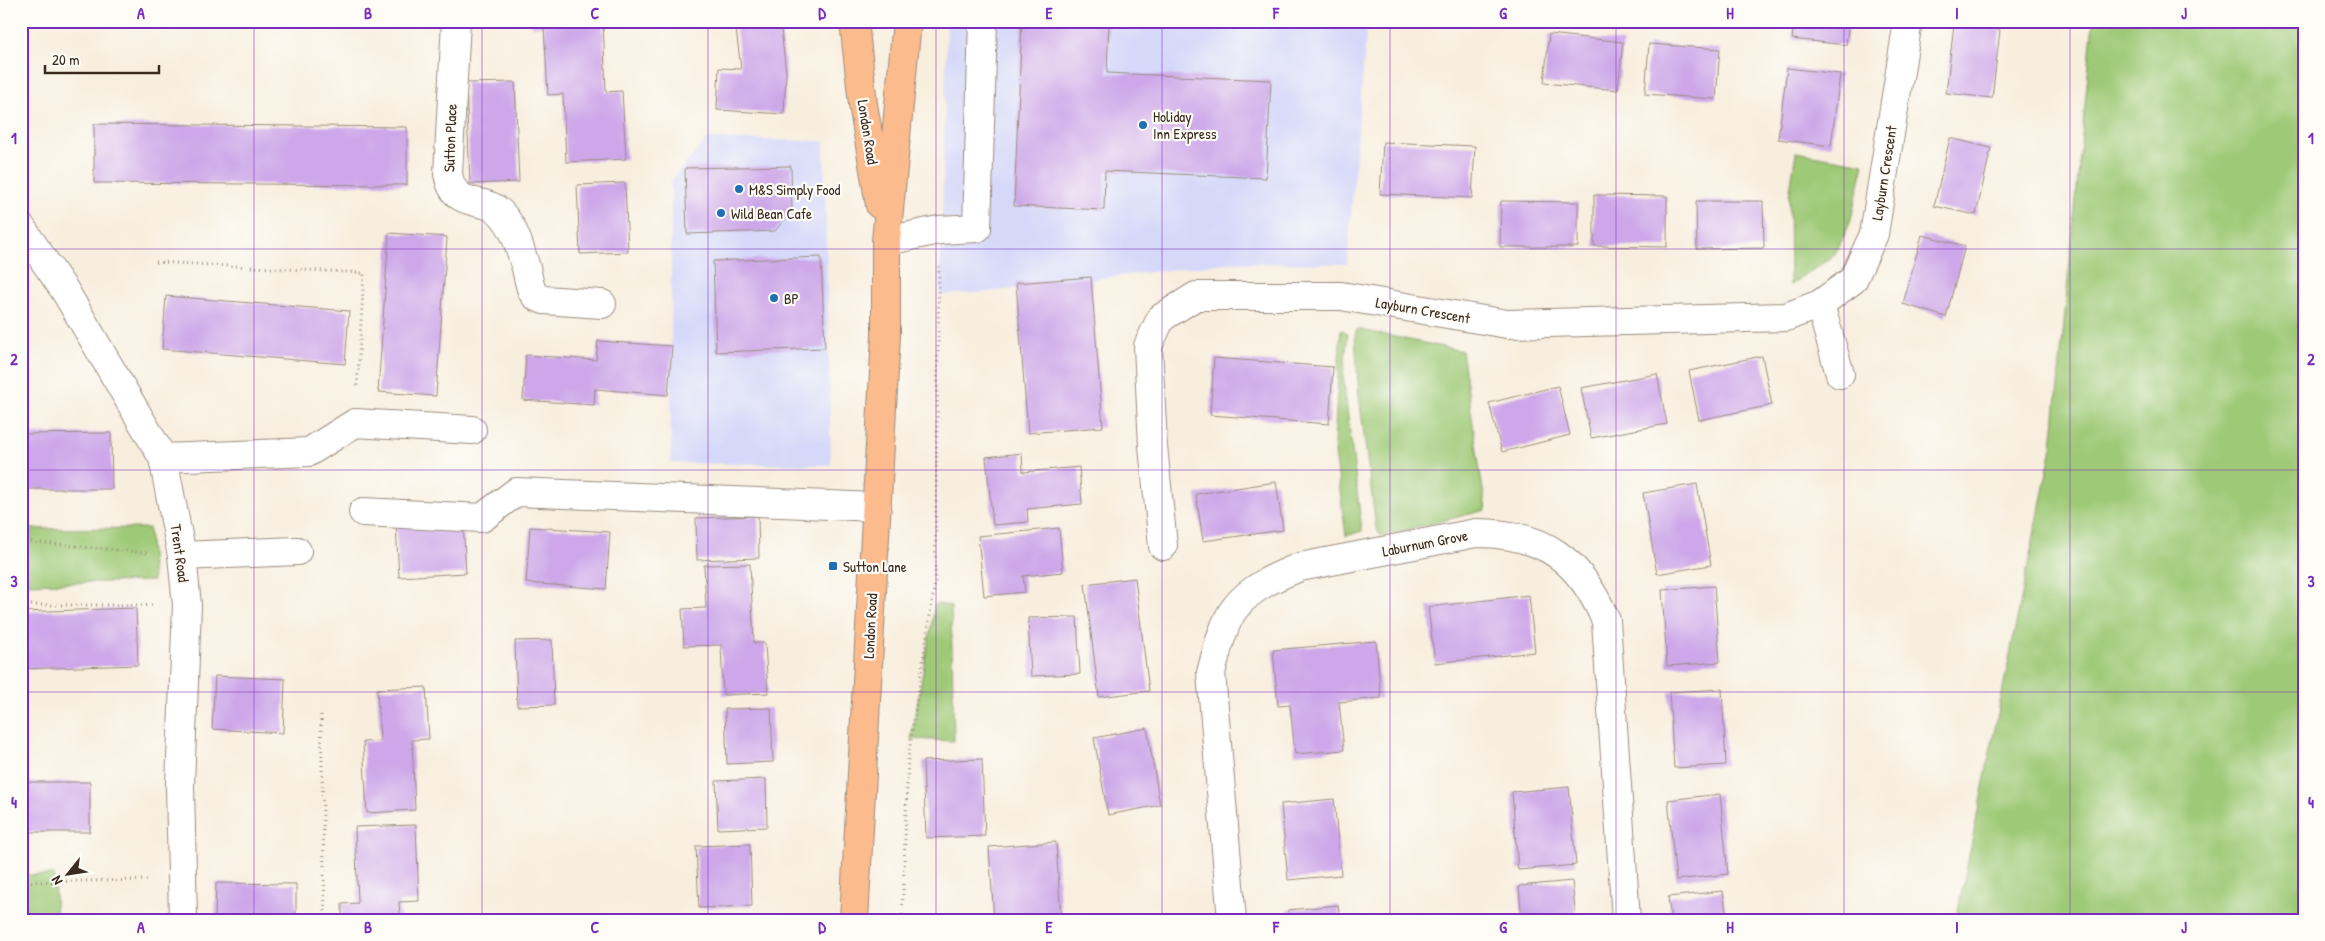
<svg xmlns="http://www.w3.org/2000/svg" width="2325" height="941" font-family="'Patrick Hand',sans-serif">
<rect width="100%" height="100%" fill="#fdfcf7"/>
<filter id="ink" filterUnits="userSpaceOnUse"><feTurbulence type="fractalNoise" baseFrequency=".02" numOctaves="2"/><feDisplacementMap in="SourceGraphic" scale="10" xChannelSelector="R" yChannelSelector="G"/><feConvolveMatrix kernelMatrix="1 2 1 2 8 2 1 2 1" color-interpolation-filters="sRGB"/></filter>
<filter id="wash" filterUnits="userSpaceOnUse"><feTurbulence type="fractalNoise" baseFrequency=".0096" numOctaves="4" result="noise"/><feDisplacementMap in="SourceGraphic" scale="20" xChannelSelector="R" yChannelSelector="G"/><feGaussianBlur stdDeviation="1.12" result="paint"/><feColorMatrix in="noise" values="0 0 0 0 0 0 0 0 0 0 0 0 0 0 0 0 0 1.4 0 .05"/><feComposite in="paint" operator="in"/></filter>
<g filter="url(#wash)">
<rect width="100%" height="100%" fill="#f8eede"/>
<path fill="#d5d8f9" d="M947 21H1367L1347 264 1226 263 988 292 940 295Z
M707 139 824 141 831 465 671 463V181Z"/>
<path fill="#9ec976" stroke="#6c7a4a" d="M2093 21H2304V920H1956L2052 447Z
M1796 152 1864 164 1850 223 1835 255 1790 285 1789 196Z
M1341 329 1348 334 1343 376 1362 531 1346 536 1334 445Z
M1357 329 1462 351 1486 510 1381 536 1376 528 1359 396 1355 336Z
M149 528 153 581 21 584V529Z
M935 604 951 606 954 741 911 739Z
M21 875H54L56 920H21Z"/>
<g id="blocks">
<path fill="#cda7e9" d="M531 21 603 23 606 92 622 91 626 159 566 162 563 94 548 95 544 26 531 27Z
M735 21H780L786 72 784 114 717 110 719 68 741 69Z
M1022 21H1109L1107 73 1271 80 1266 178 1105 171 1104 210 1014 206Z
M1794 21H1849L1846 45 1792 39Z
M1954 24 2000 30 1992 98 1946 93Z
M1549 34 1623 42 1618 90 1544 83Z
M1649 44 1720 49 1716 99 1645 94Z
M1787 68 1840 74 1831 146 1778 139Z
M515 82 519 182 470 184 466 83Z
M94 124 407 127V185L94 183Z
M1950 138 1991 148 1976 215 1934 206Z
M1383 142 1475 146 1472 198 1380 194Z
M791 166 792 210 775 231 687 234 685 168Z
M625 183 628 252 580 254 577 185Z
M1594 195 1667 196V247L1594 246Z
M1501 201 1578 202V247H1500Z
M1696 201H1763L1764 248 1697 249Z
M389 233 447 237 436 396 378 392Z
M1922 235 1965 246 1946 317 1903 304Z
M821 257 825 348 716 352 713 261Z
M1091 277 1103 427 1028 433 1016 283Z
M166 296 349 311 345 364 162 349Z
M598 341 672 346 668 395 595 389 594 405 523 400 526 355 596 360Z
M1762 356 1772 405 1699 420 1689 371Z
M1214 358 1333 367 1329 424 1210 415Z
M1657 374 1667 424 1591 438 1581 388Z
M1558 386 1570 435 1502 452 1489 403Z
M111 433 112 489H21V434Z
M1022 453 1023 472 1079 467 1082 504 1027 509 1028 522 993 525 986 457Z
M1276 482 1283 530 1203 541 1196 494Z
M1697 484 1711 565 1657 574 1643 493Z
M758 516 759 558 697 560 696 518Z
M463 522 466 573 399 577 396 526Z
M530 527 610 532 606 589 526 583Z
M1059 528 1063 572 1023 576 1025 592 984 596 978 536Z
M750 564 754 643H765L768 693 723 695 721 645 684 646 682 609 706 608 704 565Z
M1135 578 1149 691 1099 697 1085 584Z
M1714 586 1720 662 1667 666 1662 590Z
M1529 595 1535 652 1435 663 1428 607Z
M136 608 138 665 21 669V612Z
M1077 617 1080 674 1031 676 1028 618Z
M552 640 554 705 517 706 515 641Z
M1376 641 1381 698 1339 702 1344 750 1295 754 1290 705 1278 706 1273 650Z
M215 676 285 679 283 733 212 729Z
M426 687 429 739 412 740 415 810 367 813 363 742 380 741 377 689Z
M1722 689 1726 765 1674 768 1669 692Z
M771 708 773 762 727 764 725 709Z
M1147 728 1160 805 1108 815 1094 738Z
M982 759 985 836 926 838 923 761Z
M766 779 767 827 718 829 716 781Z
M21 782H90V832H21Z
M1569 787 1576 865 1518 870 1512 792Z
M1720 794 1728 874 1676 880 1668 800Z
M1334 799 1341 875 1288 880 1281 804Z
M416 825 419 901 399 902 400 920H342V904L358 903 355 827Z
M1056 842 1061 920H994L989 847Z
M750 844 752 906 699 908 696 846Z
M1572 881 1576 920H1522L1519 886Z
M216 883 296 884V920H215Z
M1723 891 1727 920H1671L1668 897Z
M1338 905 1340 920H1289L1288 910Z"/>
</g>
</g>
<g filter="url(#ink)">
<use href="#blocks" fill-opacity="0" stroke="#9a8c7e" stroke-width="1"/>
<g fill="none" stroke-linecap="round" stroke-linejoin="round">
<defs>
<path id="minor" d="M456 21 448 174C455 214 487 192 505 218 516 232 521 252 526 268 528 276 529 284 532 291 535 297 539 298 544 300L602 304
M21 227 65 291 163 458 182 556 187 605 180 785 183 920
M886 241 939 230 977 228 983 21
M1820 304 1840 374
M163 458 309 452 355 423 472 430
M363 512 482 518 516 492 877 507
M1163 546 1153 446 1148 346 1161 318 1196 296H1341L1507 324 1786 317 1820 304 1853 280 1874 234 1908 21
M182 556 297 551
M1232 920 1211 673C1216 654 1223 623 1235 608 1251 587 1277 576 1300 567L1476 533C1543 533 1580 559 1606 621L1626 920"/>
<path id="highway" d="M854 21 863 104 880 205
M854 920 886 335V241L907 21"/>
</defs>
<use href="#minor" stroke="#9a8c7e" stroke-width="30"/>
<use href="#highway" stroke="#9a8c7e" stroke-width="30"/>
<path stroke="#9a8c7e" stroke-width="3" stroke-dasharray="1 4" stroke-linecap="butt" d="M156 262 364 273 357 389
M21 541 148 553
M21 605H153
M321 715 325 920
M21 882 148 880
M902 920 908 759 935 582 939 265"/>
<use href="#minor" stroke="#fff" stroke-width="28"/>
<use href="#highway" stroke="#fbbb8d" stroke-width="28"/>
</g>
</g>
<path fill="none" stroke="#7b2cbf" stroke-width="1" stroke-opacity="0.55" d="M254 21V920M482 21V920M708 21V920M936 21V920M1162 21V920M1390 21V920M1616 21V920M1844 21V920M2070 21V920M21 249H2304M21 470H2304M21 692H2304"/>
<g fill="#1f6fb2" stroke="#fdfcf7" stroke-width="2">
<circle cx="1143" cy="125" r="5"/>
<circle cx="739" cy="189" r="5"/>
<circle cx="721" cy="213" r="5"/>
<circle cx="774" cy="298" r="5"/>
<rect x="828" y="561" width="10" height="10" rx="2.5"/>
</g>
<g text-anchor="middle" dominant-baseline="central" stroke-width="4.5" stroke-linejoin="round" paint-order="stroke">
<g font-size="15" fill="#3b2a1e" stroke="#fdfcf7" text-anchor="start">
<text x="1153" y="116">Holiday<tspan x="1153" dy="17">Inn Express</tspan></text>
<text x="749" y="189">M&amp;S Simply Food</text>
<text x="731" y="213">Wild Bean Cafe</text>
<text x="784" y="298">BP</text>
<text x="843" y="566">Sutton Lane</text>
</g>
<g font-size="15" fill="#3b2a1e" stroke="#fdfcf7">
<text transform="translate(868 132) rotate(81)">London Road</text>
<text transform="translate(450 138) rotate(-88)">Sutton Place</text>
<text transform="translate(1884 173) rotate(-81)">Layburn Crescent</text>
<text transform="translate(1423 310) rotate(10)">Layburn Crescent</text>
<text transform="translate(1425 543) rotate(-11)">Laburnum Grove</text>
<text transform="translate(180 553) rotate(82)">Trent Road</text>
<text transform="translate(870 626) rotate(-87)">London Road</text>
</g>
</g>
<rect width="2325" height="941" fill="none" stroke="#fdfcf7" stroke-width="55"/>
<g transform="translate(68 874) rotate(240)" stroke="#fdfcf7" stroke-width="4" paint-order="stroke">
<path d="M0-4L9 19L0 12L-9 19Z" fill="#3b2a1e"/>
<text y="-8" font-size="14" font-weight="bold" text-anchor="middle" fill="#3b2a1e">N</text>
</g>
<path d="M45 65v8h114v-8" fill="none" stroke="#3b2a1e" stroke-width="2.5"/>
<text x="52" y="65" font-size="15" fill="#3b2a1e" stroke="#fdfcf7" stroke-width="4" paint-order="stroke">20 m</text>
<rect x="28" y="28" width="2270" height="886" fill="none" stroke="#7b2cbf" stroke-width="2"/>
<g font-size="16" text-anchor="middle" font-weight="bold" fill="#7b2cbf">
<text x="141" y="19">A</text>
<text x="368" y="19">B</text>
<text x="595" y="19">C</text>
<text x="822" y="19">D</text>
<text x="1049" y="19">E</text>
<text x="1276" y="19">F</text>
<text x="1503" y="19">G</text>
<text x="1730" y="19">H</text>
<text x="1957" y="19">I</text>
<text x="2184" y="19">J</text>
<text x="14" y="144">1</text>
<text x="2311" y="144">1</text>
<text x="14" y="365">2</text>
<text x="2311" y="365">2</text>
<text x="14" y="587">3</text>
<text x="2311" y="587">3</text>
<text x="14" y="808">4</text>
<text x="2311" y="808">4</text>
<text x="141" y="933">A</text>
<text x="368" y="933">B</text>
<text x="595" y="933">C</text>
<text x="822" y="933">D</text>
<text x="1049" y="933">E</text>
<text x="1276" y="933">F</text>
<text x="1503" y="933">G</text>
<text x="1730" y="933">H</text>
<text x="1957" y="933">I</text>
<text x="2184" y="933">J</text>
</g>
</svg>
